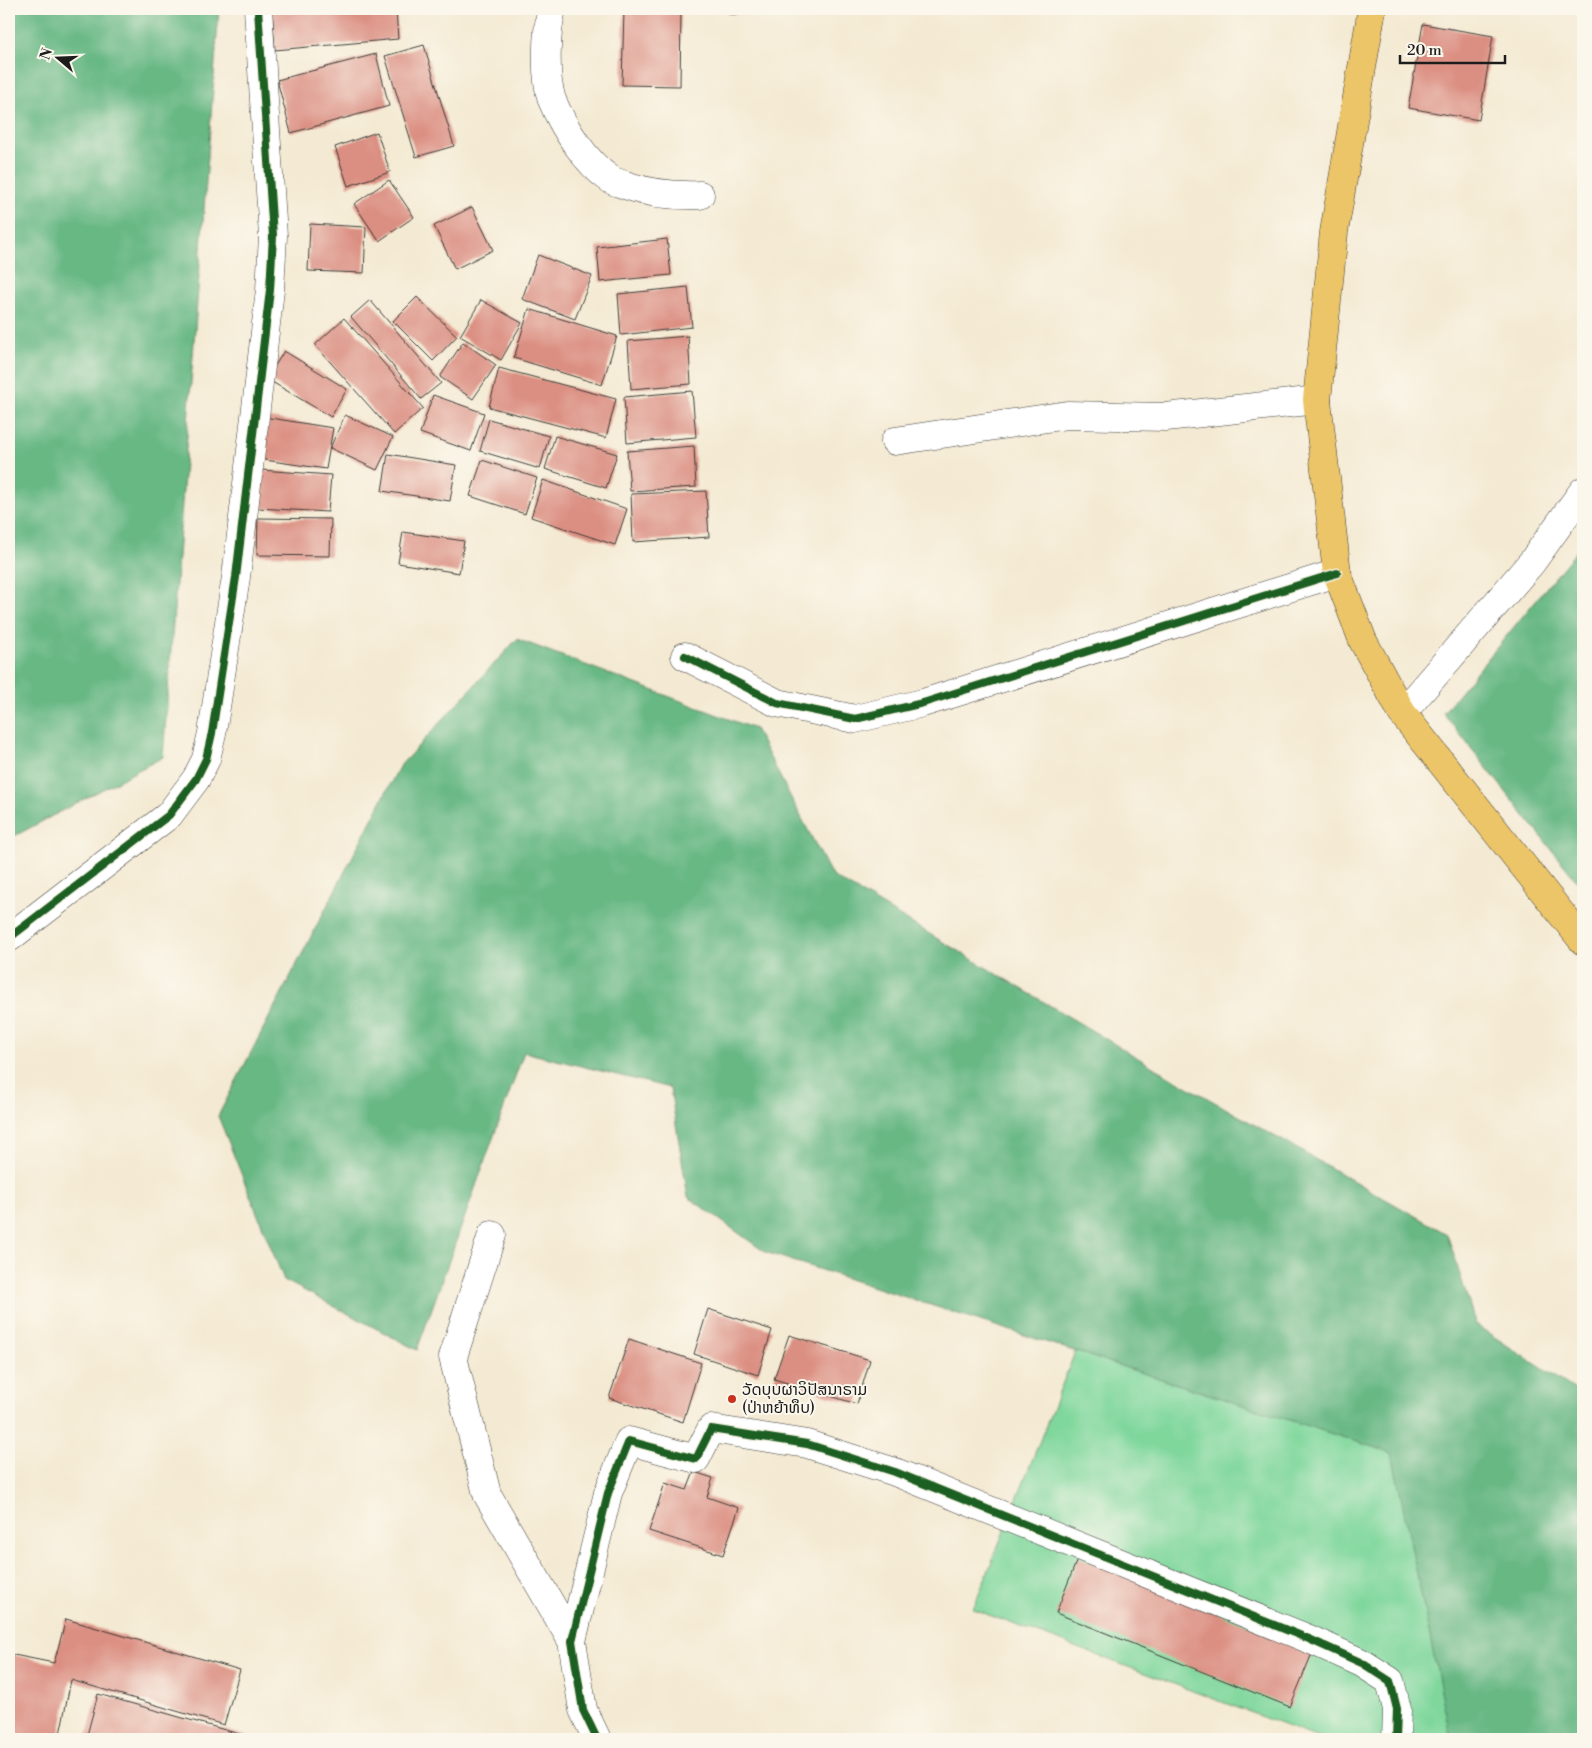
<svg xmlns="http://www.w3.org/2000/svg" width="1592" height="1748" font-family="'Libre Bodoni','Noto Sans Lao',serif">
<rect width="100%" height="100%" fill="#fbf7ec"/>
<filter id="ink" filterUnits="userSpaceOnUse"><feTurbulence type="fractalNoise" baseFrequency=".02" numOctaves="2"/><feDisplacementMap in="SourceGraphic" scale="10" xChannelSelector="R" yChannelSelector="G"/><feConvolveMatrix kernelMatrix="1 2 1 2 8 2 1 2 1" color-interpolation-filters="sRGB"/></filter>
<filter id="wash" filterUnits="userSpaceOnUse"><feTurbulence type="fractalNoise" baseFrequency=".0096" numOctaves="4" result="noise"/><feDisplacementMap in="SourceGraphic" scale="20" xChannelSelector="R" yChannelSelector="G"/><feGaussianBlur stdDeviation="1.12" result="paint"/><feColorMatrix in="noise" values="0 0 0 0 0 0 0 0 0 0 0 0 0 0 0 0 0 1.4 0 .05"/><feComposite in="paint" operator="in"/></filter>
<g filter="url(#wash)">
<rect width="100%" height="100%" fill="#f4ead3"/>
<path fill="#7fd79c" stroke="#4e7a5c" d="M1120 1239 1583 1436V1739H1321L973 1609Z"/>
<path fill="#67b884" stroke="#426a50" d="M9 9H219L163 757 9 839Z
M1583 543V889L1443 713Z
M517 639 755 729 832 876 1160 1071 1447 1234 1476 1325 1583 1395V1739H1451L1392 1453 765 1252 688 1197 670 1088 524 1052 417 1350 284 1280 218 1116 399 767Z"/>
<g id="blocks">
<path fill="#db8f82" d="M272 9H396L398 39 275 50Z
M728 9H793V14H728Z
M624 10 681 11 680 86 622 85Z
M1423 24 1493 36 1479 120 1408 108Z
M424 45 454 146 416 157 385 56Z
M376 54 389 106 291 133 277 80Z
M377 132 390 172 348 186 335 147Z
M389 180 414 217 379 241 354 204Z
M472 207 493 250 455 269 434 226Z
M310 224 366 227 364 273 308 271Z
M667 239 671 275 600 282 597 247Z
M538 255 592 276 575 319 522 299Z
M688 287 692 327 621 335 618 294Z
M417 297 457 336 433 361 393 321Z
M370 300 441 383 421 399 351 317Z
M481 300 522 323 501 360 460 336Z
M529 309 617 336 602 385 514 358Z
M344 318 423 408 394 434 315 345Z
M688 336 691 384 631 389 628 341Z
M463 342 496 365 473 399 440 377Z
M284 351 347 389 331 417 267 379Z
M499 368 616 399 606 438 489 407Z
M692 391 696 437 627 443 624 397Z
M433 395 484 413 471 451 420 433Z
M345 415 393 437 377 470 330 448Z
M264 417 333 428 326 469 258 459Z
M489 419 549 436 540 469 480 451Z
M555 436 617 454 606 488 545 469Z
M694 446 696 487 630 491 627 451Z
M388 454 456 465 450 501 382 491Z
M482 460 537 478 525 514 470 496Z
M261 470 331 475 328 512 258 508Z
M543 480 627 509 615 545 531 517Z
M706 491 709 537 633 542 631 494Z
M258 518 331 519 330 556 257 555Z
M403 532 464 541 459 573 398 563Z
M708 1309 772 1330 758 1375 694 1354Z
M789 1335 870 1360 857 1404 774 1379Z
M629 1339 701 1363 683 1422 609 1398Z
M694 1472 713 1478 707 1497 739 1508 723 1555 649 1531 665 1483 687 1490Z
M1078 1557 1313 1651 1290 1707 1056 1613Z
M66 1619 240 1670 224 1725 71 1680 59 1739H9V1654L54 1663Z
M98 1694 250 1737 249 1739H86Z"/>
</g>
</g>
<g filter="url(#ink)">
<use href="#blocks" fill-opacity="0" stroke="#3c3b37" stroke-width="1"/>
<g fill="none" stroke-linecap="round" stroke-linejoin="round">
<defs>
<path id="minor" d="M552 9C546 31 544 77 552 100 563 127 586 163 610 179 614 182 620 183 625 185 650 194 673 196 700 195
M895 441 1067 415 1166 417 1317 400
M685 656 777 703 855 719 923 703 1337 573
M1402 713 1532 562 1583 491
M9 938 169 815 196 779 206 759 212 733 236 577 270 290 273 236 258 9
M492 1235 453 1357 487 1494 572 1641
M597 1739 583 1710 572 1641 608 1493 629 1441 696 1459 711 1429 807 1444 895 1472 1309 1639 1362 1663 1390 1681 1397 1709 1396 1739"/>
<path id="major" d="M1372 9 1334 232 1317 400 1337 573 1363 641 1402 713 1583 941"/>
</defs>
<use href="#minor" stroke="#3c3b37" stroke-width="29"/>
<use href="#major" stroke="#3c3b37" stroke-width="29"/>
<use href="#minor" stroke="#fff" stroke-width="28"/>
<use href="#major" stroke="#edc569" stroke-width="28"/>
<defs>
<path id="cycleway" d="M685 656 777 703 855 719 923 703 1337 573
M9 938 169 815 196 779 206 759 212 733 236 577 270 290 273 236 258 9
M597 1739 583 1710 572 1641 608 1493 629 1441 696 1459 711 1429 807 1444 895 1472 1309 1639 1362 1663 1390 1681 1397 1709 1396 1739"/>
</defs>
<use href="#cycleway" stroke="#fbf7ec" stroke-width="11"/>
<use href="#cycleway" stroke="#1b5e20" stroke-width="8"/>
</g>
</g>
<circle fill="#c8321e" stroke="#fbf7ec" stroke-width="2" cx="732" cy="1399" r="5"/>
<g text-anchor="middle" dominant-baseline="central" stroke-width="4" stroke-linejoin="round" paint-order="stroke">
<g font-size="16" fill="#1c1c1c" stroke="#fbf7ec" text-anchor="start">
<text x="742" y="1390">ວັດບຸບຜາວິປັສນາຣາມ<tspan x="742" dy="18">(ປ່າຫຍ້າທຶບ)</tspan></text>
</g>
</g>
<rect width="1592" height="1748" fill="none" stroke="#fbf7ec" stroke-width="30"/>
<g transform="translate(58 58) rotate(289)" stroke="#fbf7ec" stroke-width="4" paint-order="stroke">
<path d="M0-4L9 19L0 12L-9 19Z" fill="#1c1c1c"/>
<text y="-8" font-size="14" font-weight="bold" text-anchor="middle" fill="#1c1c1c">N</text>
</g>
<path d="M1400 55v8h105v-8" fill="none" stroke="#1c1c1c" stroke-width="2.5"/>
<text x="1407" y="55" font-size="15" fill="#1c1c1c" stroke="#fbf7ec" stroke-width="4" paint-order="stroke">20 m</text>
</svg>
